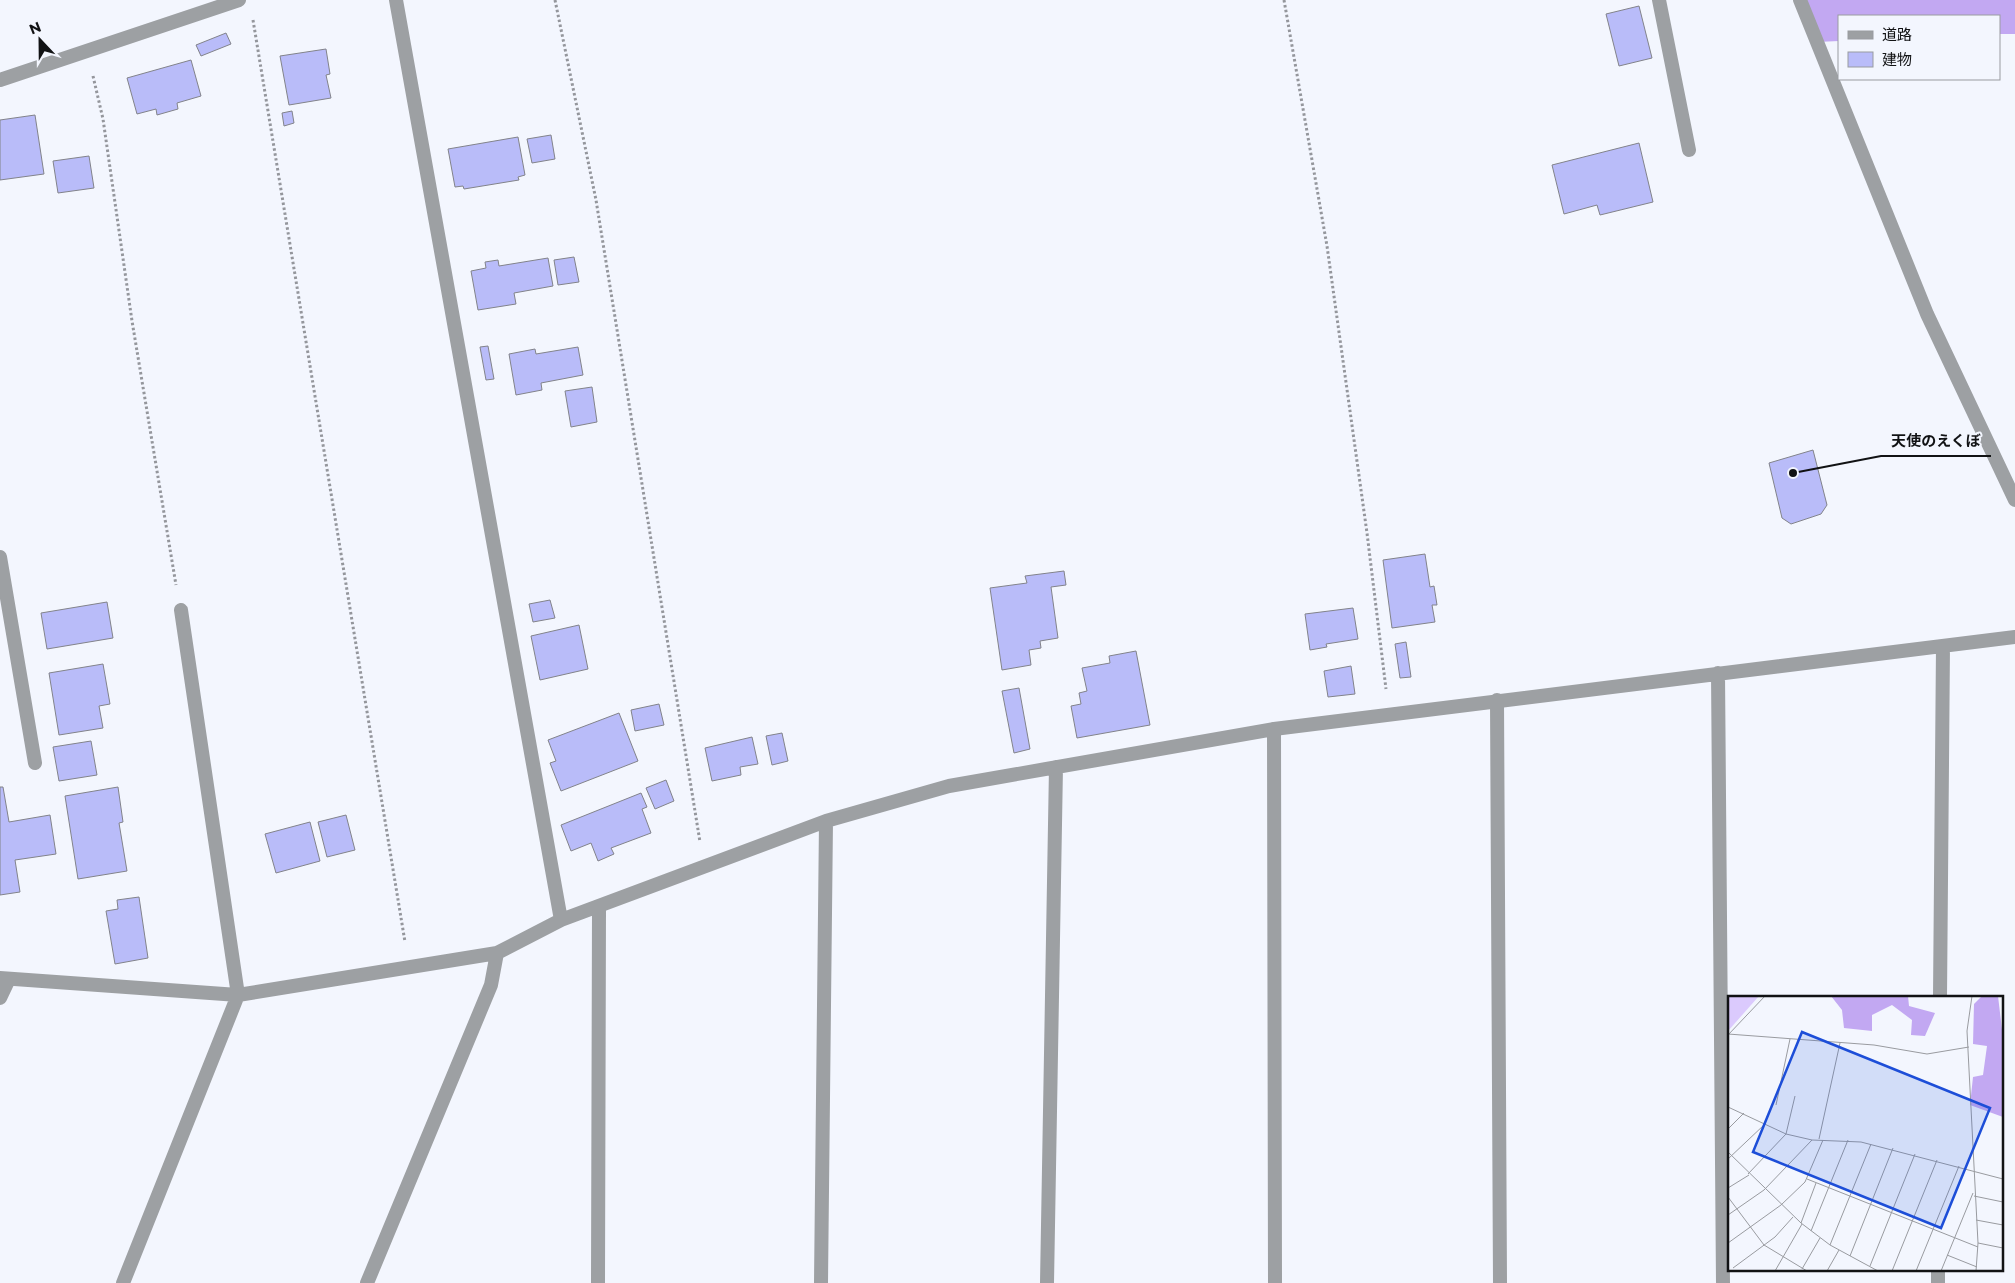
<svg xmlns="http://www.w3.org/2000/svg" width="2015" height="1283" font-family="Montserrat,'Noto Sans JP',sans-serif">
<rect width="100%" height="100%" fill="#f3f6fe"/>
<path fill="#c2a8f2" d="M1806 0H2015V34H1999V16H1839V41L1817 42Z"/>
<path fill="#b9bcf9" stroke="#82838a" d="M1639 6 1652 58 1619 66 1606 14Z
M226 33 231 44 201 56 196 45Z
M326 49 330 74 326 75 331 98 289 105 280 56Z
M191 60 201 96 177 103 178 109 157 115 156 109 137 114 127 78Z
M292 111 294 123 284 126 282 113Z
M35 115 44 174 0 180V120Z
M551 135 555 159 532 163 527 139Z
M518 137 525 175 518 177 519 180 464 189 463 186 455 187 448 149Z
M1639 143 1653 202 1600 215 1597 205 1564 214 1552 165Z
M89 156 94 188 58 193 53 161Z
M574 257 579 282 558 285 554 260Z
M548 258 553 286 514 293 516 304 478 310 471 271 486 268 485 262 498 260 499 266Z
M488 346 494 379 486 380 480 347Z
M578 347 583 375 541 383 542 390 516 395 509 354 535 349 536 354Z
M592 387 597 422 571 427 565 391Z
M1813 450 1827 505 1821 514 1791 524 1782 518 1769 463Z
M1425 554 1430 587 1434 586 1437 605H1432L1435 622 1392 628 1383 560Z
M1064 571 1066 585 1051 587 1058 638 1040 641 1041 648 1029 650 1031 665 1002 670 990 588 1027 583 1025 576Z
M550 600 555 618 533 622 529 604Z
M107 602 113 638 47 649 41 613Z
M1353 608 1358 639 1326 644 1327 647 1310 650 1305 614Z
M579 625 588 669 540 680 531 636Z
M1406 642 1411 677 1400 678 1395 644Z
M1136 651 1150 725 1077 738 1071 706 1081 704 1079 693 1087 691 1082 668 1110 663 1109 656Z
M103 664 110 704 99 706 103 728 59 735 49 673Z
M1351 666 1355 694 1328 697 1324 671Z
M1019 688 1030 749 1014 753 1002 691Z
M659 704 664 725 635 731 631 710Z
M619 713 638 761 561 791 550 763 556 761 548 740Z
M782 733 788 761 772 765 766 736Z
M752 737 758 764 740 767 741 775 712 781 705 748Z
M91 741 97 775 59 781 53 747Z
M666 780 674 801 655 809 646 788Z
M0 787H3L9 822 50 815 56 854 15 860 20 892 0 895Z
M118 787 123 822 119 823 127 871 78 879 65 796Z
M641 793 647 807 642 809 651 833 611 848 614 854 598 861 591 843 571 851 561 825Z
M346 815 355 850 327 857 318 822Z
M310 822 320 861 276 873 265 834Z
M139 897 148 958 115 964 106 911 118 909 117 900Z"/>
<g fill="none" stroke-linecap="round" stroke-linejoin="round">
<path stroke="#94969c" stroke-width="3" stroke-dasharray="2.5 2.5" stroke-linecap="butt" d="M555 0 596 200 700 842
M1284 0 1327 246 1367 533 1386 689
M253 20 405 942
M93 76 103 119 132 321 176 585"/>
<path stroke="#9da0a3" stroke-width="14" d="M1659 0 1689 150"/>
<path stroke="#9da0a3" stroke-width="14" d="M396 0 561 920
M1800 0 1927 314 2015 500
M0 80 239 0
M0 557 35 763
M1718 673 1723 1283
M1497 700 1500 1283
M1274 729 1275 1283
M0 978 238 995 497 953 561 920 826 821 949 786 1274 729 2015 637
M1940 997 1943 646
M0 998 9 979
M123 1283 238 995 181 610
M367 1283 491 985 497 953
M598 1283 599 907
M821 1283 826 821
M1047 1283 1056 767
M1938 1283V1269"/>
</g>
<g transform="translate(1728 996)">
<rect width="275" height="275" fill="#f3f6fe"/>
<path d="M0 0H31L0 35Z" fill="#dbcafd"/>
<path d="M103 0H180L181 10 207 17 197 40 183 39 184 24 164 9 144 19V35L116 32 114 14ZM254 0H270L275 42V121L242 109 245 81 255 79 259 50 245 48 246 8Z" fill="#c2a8f2"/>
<path fill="none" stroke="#999ba0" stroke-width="1" d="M244 0 239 35 250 247 248 275M0 38 146 49 199 58 241 51M0 39 37 0M48 109 62 43M0 111 58 138 84 144 133 146 275 183M0 133 16 117M91 143 112 47M0 156 73 227 102 249 150 275M0 163 37 128M20 178 58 138 67 100M79 183 250 251M0 192 21 179M246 200 275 206M0 201 36 249 79 275M0 219 36 194 84 144M248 224 275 229M73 227 88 187M83 235 120 144M0 247 53 209 77 186 95 144M250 247 275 252M102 249 143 148M219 259 249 271M122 260 165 152M142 270 187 158M5 272 47 241 65 221M74 273 92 242M47 275 74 228M99 275 111 254M164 275 209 164M188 275 231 170M213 275 245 197"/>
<path fill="#1d4ed8" fill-opacity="0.15" stroke="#1d4ed8" stroke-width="2.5" d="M74 36 262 112 213 232 25 156Z"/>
<rect width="275" height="275" fill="none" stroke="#111214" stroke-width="2.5"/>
</g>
<path fill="none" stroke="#111214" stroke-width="2" d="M1793 473L1881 456H1991"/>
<circle fill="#111214" stroke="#f3f6fe" stroke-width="2" cx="1793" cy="473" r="5"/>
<g font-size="15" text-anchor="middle" font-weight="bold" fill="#111214" stroke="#f3f6fe" stroke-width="4" stroke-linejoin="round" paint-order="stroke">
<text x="1936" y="446">天使のえくぼ</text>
</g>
<rect x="1838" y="15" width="162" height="65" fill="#f3f6fe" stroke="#999ba0"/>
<rect x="1848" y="31" width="25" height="8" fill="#9da0a3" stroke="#999ba0"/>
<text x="1882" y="40" font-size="15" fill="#111214">道路</text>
<rect x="1848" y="52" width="25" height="15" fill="#b9bcf9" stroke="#999ba0"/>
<text x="1882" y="65" font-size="15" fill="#111214">建物</text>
<g transform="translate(40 40) rotate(338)" stroke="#f3f6fe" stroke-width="4" paint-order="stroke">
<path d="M0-4L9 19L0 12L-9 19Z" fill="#111214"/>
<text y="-8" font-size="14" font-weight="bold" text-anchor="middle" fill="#111214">N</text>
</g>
</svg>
